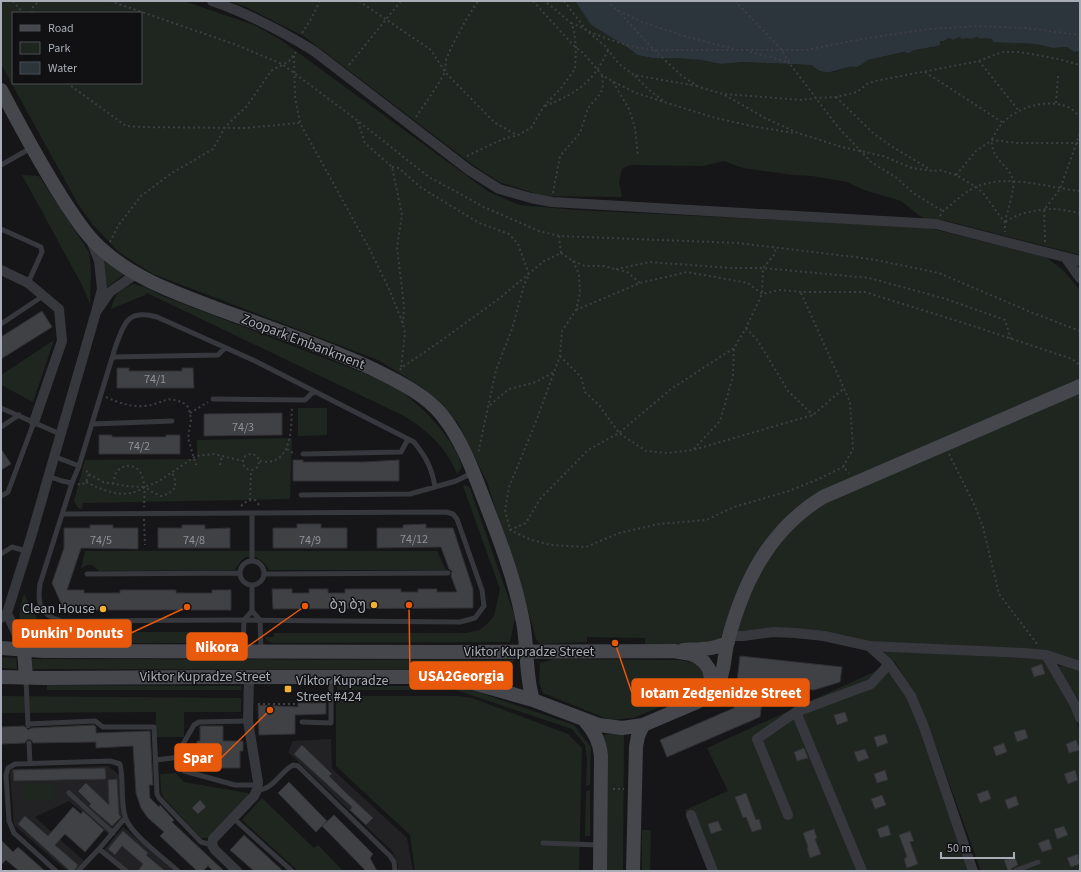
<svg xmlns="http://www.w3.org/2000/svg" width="1081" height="872" font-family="'Source Sans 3','Noto Sans Georgian',sans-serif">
<rect width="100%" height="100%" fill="#161618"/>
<path fill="#222225" d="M331 739 332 769 407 838 413 871H398V865L392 851 288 752 293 741Z
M108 766 119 775 123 818 109 835 69 801 35 817 84 861 75 871H67L14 825 10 772 12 769Z
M123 827 174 871H128L103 851Z"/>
<path fill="#1e261f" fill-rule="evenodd" d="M1 1H184L254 25 281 40 489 192 519 205 577 210 925 227 1046 257 1063 270 1080 290V381L793 510 768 536 722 635 718 641 707 644H645V638L587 637V642L540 644 536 639 525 599 487 482 458 423 441 403 422 387 378 360 153 274 120 253 93 225 78 204 1 64ZM13 13H141V83H13Z
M229 1H575L591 25 627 47 637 55 652 58H676L701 60 721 64 743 62 813 65 816 69 823 71 834 72 845 67H850L868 60 925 48H931L939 41H944L949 38 953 40 960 37 971 39 978 37 1014 43 1035 44 1053 48 1067 47 1074 52 1080 51V255L947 221 924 219 901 201 864 190 847 182 812 176 793 175 743 168 724 161 703 166 630 165 622 169 619 182 622 197 543 196 499 182 473 165 305 37 246 7Z
M22 175 39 176 89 252 91 268 90 304 82 285Z
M103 256 126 273 106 288Z
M133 284 145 287 160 295 371 376C382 382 395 387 405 394 425 410 456 441 462 467L457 474C447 448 427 430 404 416L147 293 145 295 111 309C115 294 119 290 133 284Z
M54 340 33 402 1 385V375Z
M1080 393V661L867 642 847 636 802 630 736 634 740 619 768 556 787 533 811 511 853 488Z
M298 408H327V435L298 436Z
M292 438 290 499 83 503 82 509 78 508 74 501 85 460 197 459V440Z
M466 485 470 488 514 614 515 619 510 642 285 643C278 643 268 645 265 637H274V633H467L479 630 487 624 494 616 500 589 463 486Z
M85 551H437L446 570H269C264 561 253 552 243 559 239 562 238 566 235 570L99 571 92 565H87L81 569Z
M24 594 40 624 52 632H230L231 637H239L234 643H36C33 640 27 636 24 632 16 621 20 606 24 594Z
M886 651 1043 659 1071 708 1080 731V871H981L931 733 918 702 895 662 885 655 884 652Z
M1 657 16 658 17 669 1 668Z
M32 659 514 660 510 683 476 672 456 670 32 669Z
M554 659 680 660 699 664 707 680 703 690 633 718 610 720 543 693 539 683 540 663Z
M1064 665 1080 669V703L1058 669 1059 666Z
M887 666 907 697 919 724 970 871H709L685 810 728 791 707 748Z
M47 685 241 686V690H47Z
M337 686H449V690H337Z
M456 686H461L574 725 591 747 590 785 586 786 587 759 585 745 572 729 456 690Z
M1 696 241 698V712H184V737H156V712L1 713Z
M336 696H458L472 698 568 734 582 748 579 871H415L410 835 336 766Z
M615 733 624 735 623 871H603V735Z
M176 773 184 782 248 793V799L211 836 207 838H201L163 797 161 791 160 774Z
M22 783 54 784V800H22Z
M590 790V836H585L586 791Z
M262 798 314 848 318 845 343 871H298L242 820Z
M642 830H651L650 871H642Z"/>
<path fill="#2c353c" d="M575 1H1080V51L1074 52 1067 47 1053 48 1035 44 993 42 992 39 982 38 980 39 978 37 971 39 967 38 962 39 960 37 953 40 949 38 944 41H940V45C930 49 918 47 909 53L904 52 868 60 857 67C842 63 828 82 812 65L743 62 721 64 701 60 676 58H652L637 55 627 47 591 25Z"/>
<path fill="#404145" stroke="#303034" d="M42 311 52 327 1 359V337Z
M117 368H129V371H182V368H193L194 388H117Z
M282 413V435L204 436V414Z
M99 435H112V437H166V435H180V454H99Z
M1 449 11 464 1 470Z
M293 460H303V462H364L399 460V481H293Z
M297 524H321V528H347V548H273V528H297Z
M426 524V528H453L473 589V608L273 609 272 589H292V593H309V589H328V593H345V589H401V592H418V589H437V592H457L451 576 452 571 449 569 441 547 377 548V528H403V525Z
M90 525H113V528H138V549L81 548 67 590H84V593H120V590H176V593H212V590H231V610H64L52 583 64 548V528H90Z
M182 525H205V529L230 528V548H158V528H182Z
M740 656 842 667 840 682 814 690 764 685 760 717 667 757 660 740 734 708Z
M1042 664 1045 674 1034 677 1031 668Z
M298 703H326V714L295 715V734L259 735 258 705 298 707Z
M845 712 848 721 837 725 834 715Z
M94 725 96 727V733L150 731 153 785H149L150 798 159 807 160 805 174 820 172 822 224 871H213L208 866 203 871H197L160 836 164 832 148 818 141 808 136 793 133 746 96 748V742L33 743 32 741 29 739 27 740 25 743 1 744V727L24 726 28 730 31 728Z
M200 726H223V741H243V751H240V768H218V751H197V741H200Z
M1025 729 1028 738 1017 742 1014 732Z
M885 734 888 743 877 747 874 737Z
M1076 740 1080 750 1069 753 1066 744Z
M1004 743 1007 752 996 756 993 747Z
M302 745 332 774 329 776 345 792 373 818 366 825 350 810 352 807 294 754Z
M804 748 808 758 797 761 794 752Z
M865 749 869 758 858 762 854 752Z
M105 768 106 779 14 781 13 770Z
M885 770 888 780 877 783 874 774Z
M1075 770 1078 780 1068 784 1064 774Z
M117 779 119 815 121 817 112 826 89 806 91 804 78 791 86 783 109 805 108 780Z
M289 782 327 821 316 832 278 793Z
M988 790 991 799 980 803 977 794Z
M746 793 756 820 759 819 762 829 752 832 746 817 743 818 735 797Z
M882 795 886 805 875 809 871 799Z
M1016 796 1019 805 1008 809 1005 800Z
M200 800 206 807 198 814 192 808Z
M73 807 81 814 83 811 104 830 85 852 65 834 55 845 78 865 74 871H70L18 824 25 816 48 836Z
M334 815 373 854 370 858 377 871H366L322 826Z
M718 821 722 830 711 834 708 824Z
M888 825 891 835 880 838 877 829Z
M1064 826 1068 835 1057 839 1054 829Z
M814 829 817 838 815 839 821 854 810 858 807 848 808 847 803 833Z
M123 831 148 853 146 855 165 871H138L143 864 122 846 115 855 108 849Z
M910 831 914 841 910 842 918 864 907 868 904 859 907 857 899 835Z
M244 835 283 871H254L230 850Z
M1049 839 1052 849 1042 852 1038 843Z
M1 840 13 852 18 847 45 871H19L6 860 1 865Z
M1078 854 1080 864 1071 867 1067 858Z
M1015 857 1018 865 1012 868 1011 871H1008L1004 860Z"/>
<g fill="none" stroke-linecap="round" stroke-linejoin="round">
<path stroke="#3d3f44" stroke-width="2" stroke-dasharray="2 3" stroke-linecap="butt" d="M13 1 23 13
M110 1 234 44 282 64 358 121 429 177 484 207 539 231 559 236
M359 1 431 50 445 72 495 123 517 135
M533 1 573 45 583 53 602 75 612 81 636 93 712 117 751 126 794 133
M564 1 587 31 605 46 619 64 634 75 697 86
M607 1 617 10 642 22 691 38 738 50
M735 1 782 50 790 64 838 127 871 162 897 178 913 193 943 211
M617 10 654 50 682 76 699 87 723 94 765 118 798 133 842 147 883 156 912 168 933 171 940 170 956 175 976 187 984 194 1005 223V232
M32 13 33 7 39 1
M571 23C577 25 582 28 588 31 609 40 632 48 654 50H806L862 39 929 29 977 26 1026 28 1080 35
M302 33 311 19 320 1
M750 52 784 61 789 64
M294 56 295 97 300 123 369 248 390 291 403 324 405 333 401 368
M979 61 1019 111
M349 65 401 1
M925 72 1002 122
M635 76 648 89 665 102
M613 82 629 109 635 128 638 156
M67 83 126 126 142 127 245 128 299 123
M725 94 802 100 816 98 836 97 857 92 867 84 875 81 979 61 1002 52H1020L1058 59 1080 65
M836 97 873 133 891 146 931 170
M1056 103 1058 76
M545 106C577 93 594 82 608 50
M416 117 437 86 445 72 446 60 451 48 467 18 478 1
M358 122 365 143 392 167 402 215 397 248 404 305 403 323
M467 156 503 139 518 135 531 128 544 106 561 88 575 69 576 48 574 30 571 23 545 1
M392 167 399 168 420 187 479 223 509 234 518 244 525 263 529 275 524 285 512 329 496 370 478 454
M956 175 976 151 992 140 1017 143H1080
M553 193 560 156 580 133 588 108 601 93 603 85 602 75
M940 216 943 211C954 203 964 192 976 187 1006 173 1049 188 1080 191
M1005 222C1007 212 1015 189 1013 180 1009 165 990 158 992 140 992 138 995 134 996 132 1008 110 1042 98 1065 106 1071 107 1076 113 1080 117
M1006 222C1016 213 1040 209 1054 209 1063 209 1072 212 1080 213
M110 242 118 226 141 196 172 173 213 149 225 127 247 106 271 71 289 61 296 52
M1045 242 1044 210 1060 189 1080 133
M561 253 573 261 585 266H604L627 272 640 283
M573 261 579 274 580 293 576 310 562 331 560 356 535 424 509 487 505 510 510 530 529 539 550 545 586 547 619 533 659 524 706 520 734 507 789 491 821 478 843 467
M616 269 650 262 731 268H763L869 278 946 299 1005 320 1011 339
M801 293 850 402 853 449 843 467 849 473
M576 310 640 283 687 272 748 283 762 294 780 290 801 292H865L973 326 1072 359 1080 365
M746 328 758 341 788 391 813 415
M560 356 581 377 585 392 599 405 619 433 646 451 667 453 693 450 813 415 844 388
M400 370 401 368 438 343 500 298 544 261 561 253 559 236 738 243 871 259 939 273 1033 313 1080 331
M106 397C119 403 130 407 145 406 165 404 165 393 187 405L190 413 191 420 188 438 196 465
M490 405 509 389 536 382 554 372
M190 413 208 402
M287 449 293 453 296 454
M694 449 720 421 733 376 734 348
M243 462a8 8 0 1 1 16 0a8 8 0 1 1-16 0Z
M949 454 974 504 983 527 999 594 1038 645
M260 461C262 461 266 462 269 462 293 458 291 425 292 407
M220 465 222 455
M89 474 103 482 126 486 145 487 159 481 196 456 214 454 243 461
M86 482C107 492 124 500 145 487L152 492 161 496 168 494 175 488V480L172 472
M78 484 81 485 86 482 89 474 85 469
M113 484C114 481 114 477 115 475 121 462 138 463 142 476 146 486 144 496 144 507
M250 500 251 470
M241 506C246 501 249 500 255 500L260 506
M144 519 145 545
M510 530 526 523 540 499 588 450 619 433 671 389 734 348 746 328 762 294 763 268 774 255 776 248
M258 704H296
M613 789H624"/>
<path stroke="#37383d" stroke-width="5" d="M1 165 31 148
M1 229 41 247 42 252 28 283
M1 324 43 296
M113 357 218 355 225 348
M213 399 305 400 314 391
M1 408 60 434
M92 424 172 421
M1 427 19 415
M303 454 401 452 408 439
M79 466 116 345C125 322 128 309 157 317L253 360 414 442C426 457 432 468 435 487
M48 476 62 481 72 483 79 466 53 456
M301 495 410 494 456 481 472 473
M1 496 8 492 34 422
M252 513V561
M62 514 446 512 453 514 457 519 482 590 484 606 475 618 460 622 230 620 61 621C40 615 37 603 40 584L72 483
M1 554 12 547 26 551
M240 573a12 12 0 1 1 24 0a12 12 0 1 1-24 0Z
M87 574 239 573
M265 574 448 573
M252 611 260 620 261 650
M243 650 244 620 252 611V586
M26 679 28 726
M248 721 199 722 194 725 179 751 180 765 184 771 235 785H258
M302 722 331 723V678
M28 724 95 721 103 727H154L157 794 159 798 201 842 212 845
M29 743 30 763
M156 760 180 757
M257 790C272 791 281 771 293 765L298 766 390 856 394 862 395 871
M69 793 113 833
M233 818 292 871
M543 843 599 845
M99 849 125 818
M56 871 14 833 9 821 6 775 8 768 15 764 110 761 120 764C124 780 120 805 126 819 132 835 165 859 178 871
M78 871 99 849 126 871
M1015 871 1038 862"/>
<path stroke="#37383d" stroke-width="10" d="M212 1C250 14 280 30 314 51L469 170 499 189 531 198 552 202 936 224 1080 261
M91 240 99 261 102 289 96 312 110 292 136 274
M1065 257 1080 278
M1 270 28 283 59 309 62 341 34 422
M7 613 31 537 96 312
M1 618 7 613 24 650
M730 636H743L774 632 795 633 824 636 869 646 1024 653 1046 655 1080 666
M869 646 889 664 911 696 924 727 973 871
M1046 655 1075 705 1080 718
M796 712 862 871
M691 815 713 871
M788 815 757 739 796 712 871 684 889 664
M237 871 215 850 212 845 213 839 254 796 257 790 258 782 248 721 249 677"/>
<path stroke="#45474d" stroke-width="14" d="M1 90C21 128 41 165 64 201 76 219 88 238 105 252 137 280 179 294 218 309 270 328 323 346 373 369 397 381 425 394 442 415 461 439 472 468 483 497 499 538 515 579 523 622 528 648 525 674 533 700
M1 648 44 651 452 652 674 651 691 654 698 657 704 662 709 669 712 683 707 696 697 702 643 725 622 728 599 725 533 700 452 677H205L43 678 1 677
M24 650 26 678
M683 650C698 649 715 650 728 642
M712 691C726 677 723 658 728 640 744 581 769 530 823 497L1080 386
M585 721C595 732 600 742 601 756L600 871
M633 871 636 747 638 736 643 725"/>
</g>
<g fill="#f2b134" stroke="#111113" stroke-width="1.5">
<circle cx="374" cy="605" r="4"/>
<circle cx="103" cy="609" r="4"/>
<rect x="284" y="685" width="8" height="8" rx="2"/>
</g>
<g text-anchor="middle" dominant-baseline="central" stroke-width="3" stroke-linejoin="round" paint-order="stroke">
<g font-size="12" fill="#8e929b">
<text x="155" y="379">74/1</text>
<text x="243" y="427">74/3</text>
<text x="139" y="446">74/2</text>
<text x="414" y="539">74/12</text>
<text x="101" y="540">74/5</text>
<text x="194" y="540">74/8</text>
<text x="310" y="540">74/9</text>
</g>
<g font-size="14" fill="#a8adb8" stroke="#111113">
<text transform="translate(303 342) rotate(21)">Zoopark Embankment</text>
<text x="529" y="652">Viktor Kupradze Street</text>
<text x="205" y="677">Viktor Kupradze Street</text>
</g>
<g font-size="14" fill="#a8adb8" stroke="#111113" text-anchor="end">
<text x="366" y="605">ბუ ბუ</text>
<text x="95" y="609">Clean House</text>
<text x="296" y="681" text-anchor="start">Viktor Kupradze<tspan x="296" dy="16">Street #424</tspan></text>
</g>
</g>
<path fill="none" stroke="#e8590c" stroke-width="1.5" d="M187 607L131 633M305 606L247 647M409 605L410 675M615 643L632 693M270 710L221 758"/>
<g fill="#e8590c" stroke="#111113" stroke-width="1.5">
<circle cx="187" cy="607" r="4"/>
<circle cx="305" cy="606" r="4"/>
<circle cx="409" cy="605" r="4"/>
<circle cx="615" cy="643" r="4"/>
<circle cx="270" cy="710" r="4"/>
</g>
<g fill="#e8590c" stroke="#e8590c" stroke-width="1.5">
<rect x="13" y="620" width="118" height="27" rx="4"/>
<rect x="187" y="633" width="60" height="27" rx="4"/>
<rect x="410" y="662" width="102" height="27" rx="4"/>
<rect x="632" y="679" width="177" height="27" rx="4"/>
<rect x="175" y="744" width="46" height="27" rx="4"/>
</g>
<g font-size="15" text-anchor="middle" font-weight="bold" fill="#fff">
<text x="72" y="638">Dunkin' Donuts</text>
<text x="217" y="652">Nikora</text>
<text x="461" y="681">USA2Georgia</text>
<text x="721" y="698">Iotam Zedgenidze Street</text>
<text x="198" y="763">Spar</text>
</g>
<rect width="1081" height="872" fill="none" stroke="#a8adb8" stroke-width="4"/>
<rect x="12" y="12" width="130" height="72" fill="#111113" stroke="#4d4f55"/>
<rect x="20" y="25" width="20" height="6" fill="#45474d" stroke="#4d4f55"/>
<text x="48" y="32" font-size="12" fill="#a8adb8">Road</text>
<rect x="20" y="42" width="20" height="12" fill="#1e261f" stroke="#4d4f55"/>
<text x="48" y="52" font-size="12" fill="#a8adb8">Park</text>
<rect x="20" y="62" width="20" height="12" fill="#2c353c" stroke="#4d4f55"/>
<text x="48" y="72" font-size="12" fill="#a8adb8">Water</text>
<path d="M941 852v6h73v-6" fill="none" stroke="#a8adb8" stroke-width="2"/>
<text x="947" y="852" font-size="12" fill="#a8adb8" stroke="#111113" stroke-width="3" paint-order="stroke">50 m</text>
</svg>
